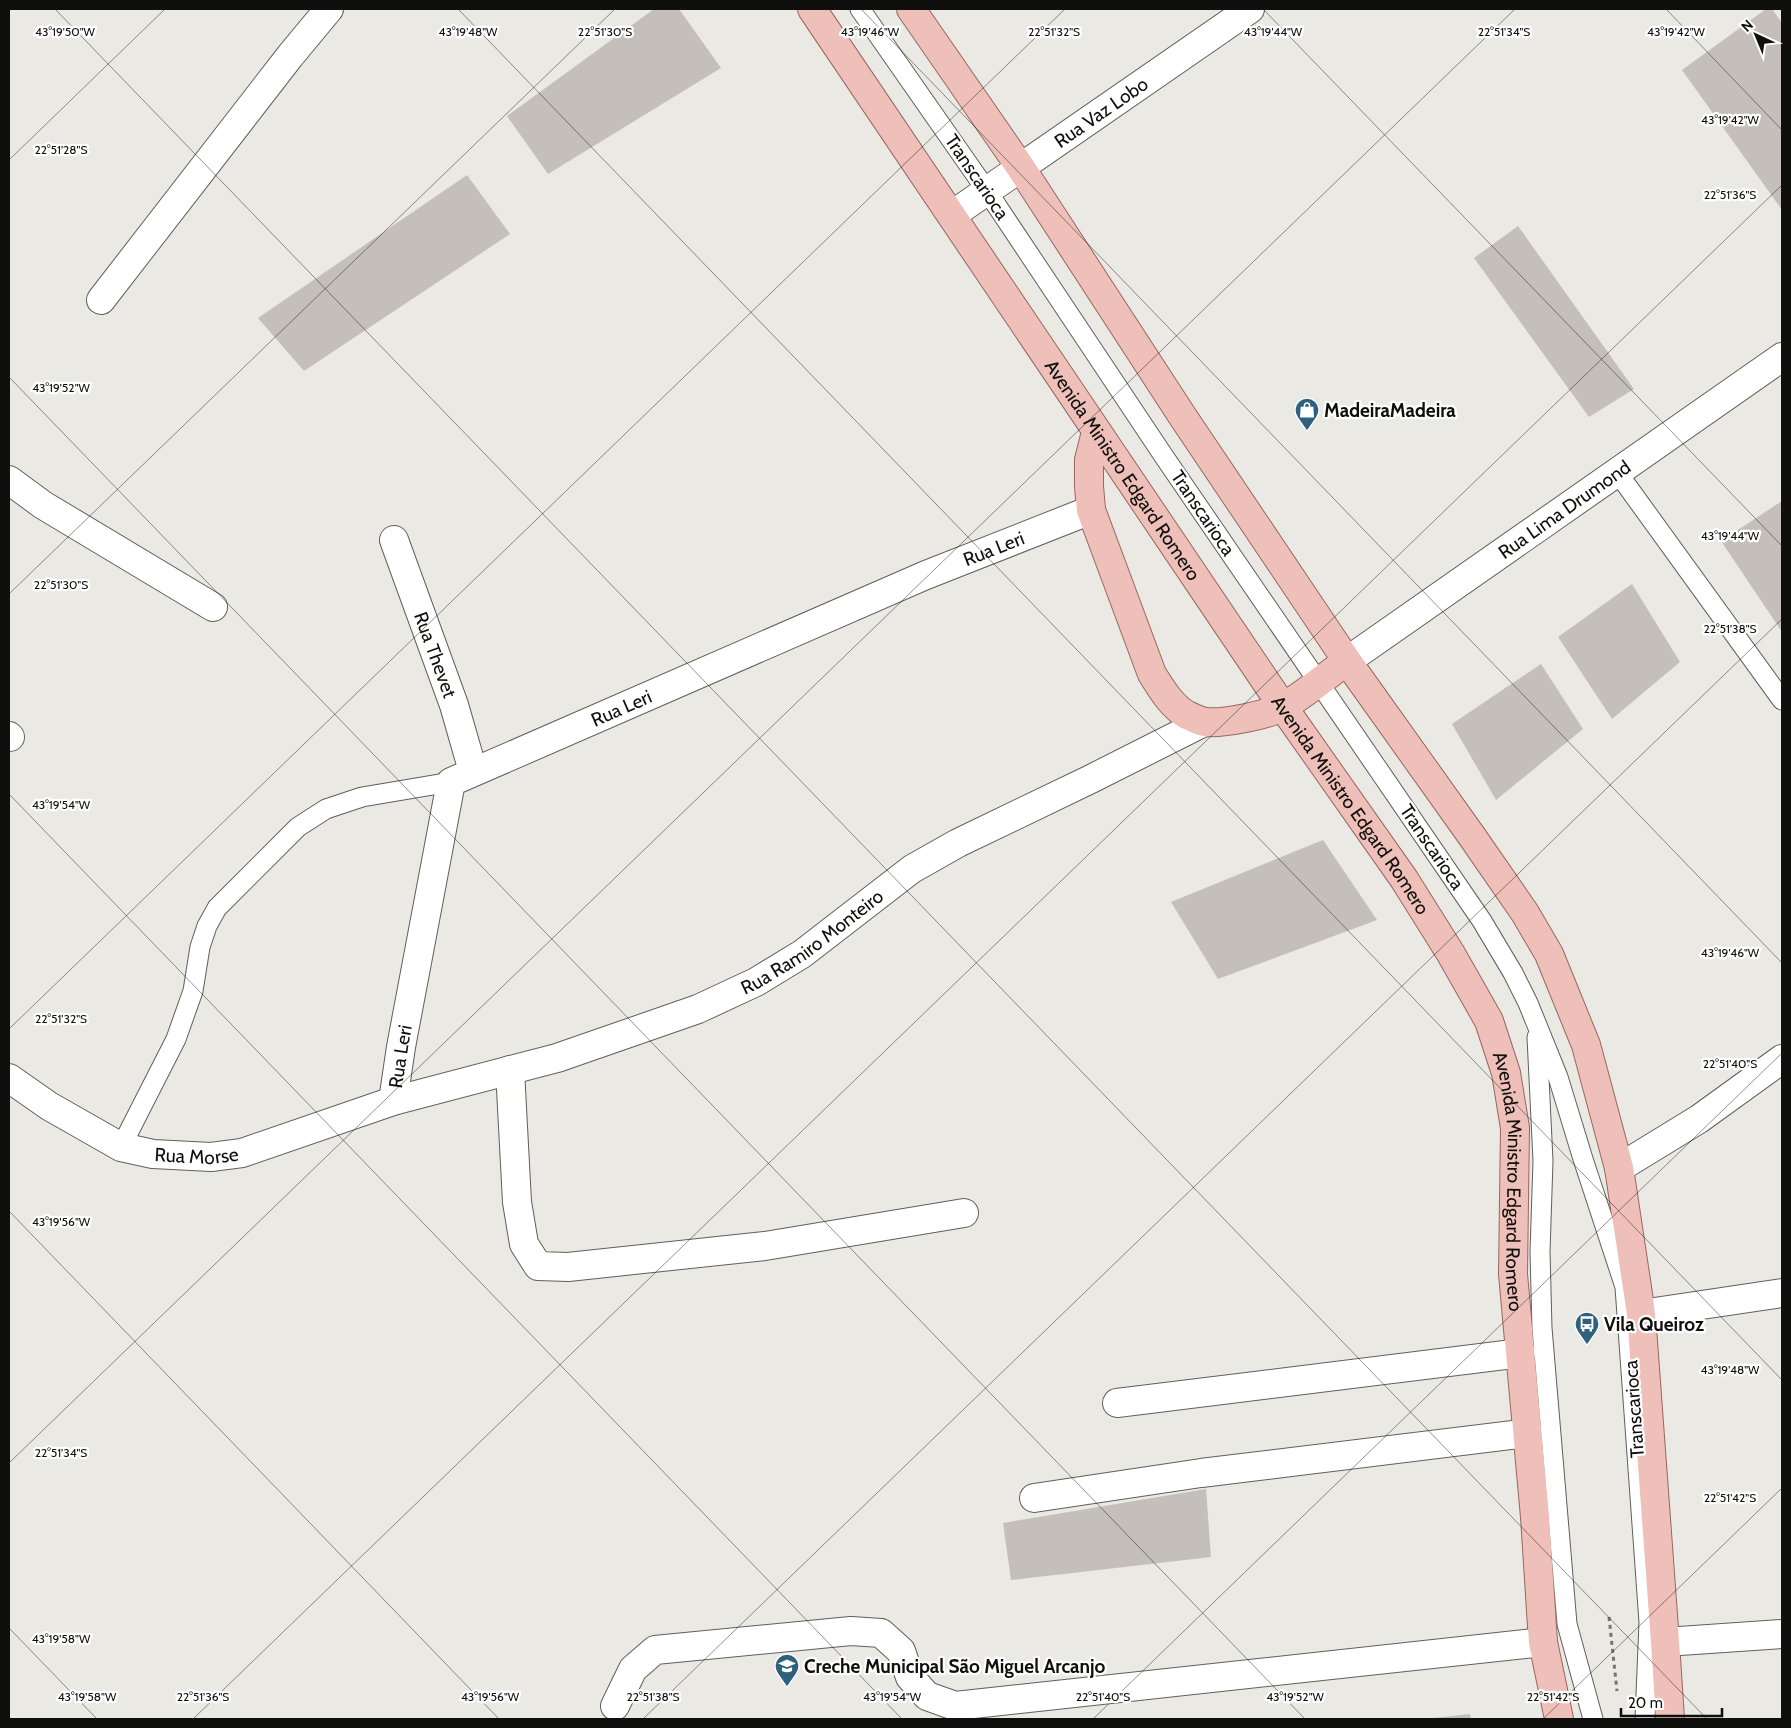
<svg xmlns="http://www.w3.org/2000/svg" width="1791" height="1728" font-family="Cabin,sans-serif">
<rect width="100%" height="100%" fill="#eae9e3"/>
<path fill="#c5bfbc" d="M654 9H679L721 68 548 174 507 116Z
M1766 9H1772L1782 23V210L1682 70Z
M467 175 510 234 304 371 258 318Z
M1518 226 1634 389 1589 417 1474 258Z
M1782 501V632L1721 541Z
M1632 584 1680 662 1612 719 1558 637Z
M1541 664 1583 729 1496 800 1452 724Z
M1323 840 1377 920 1218 979 1171 902Z
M1206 1489 1211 1557 1011 1580 1003 1523Z
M1470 1714 1471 1719H1434V1718Z"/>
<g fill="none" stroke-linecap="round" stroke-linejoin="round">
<defs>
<path id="lane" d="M860 9 987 191 1163 455 1482 921 1513 973 1528 1003 1558 1077 1583 1159 1625 1287 1649 1622 1645 1719
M1617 472 1782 700
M1537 1037 1543 1161 1540 1252 1542 1328 1567 1624 1593 1719
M121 1147 176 1039 193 991 200 947 207 926 217 908 298 827 326 809 362 797 451 782"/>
<g id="street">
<path id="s1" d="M952 215 1250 9"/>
<path d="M101 300 290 56 329 9"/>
<path d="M9 480 43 505 213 607"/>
<path id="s2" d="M394 540 454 705 473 771"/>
<path id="s3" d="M1347 661 1782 357"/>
<path d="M9 736 10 737"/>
<path d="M510 1070 517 1202 524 1244 538 1266 568 1267 765 1246 964 1213"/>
<path id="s4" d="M9 1078 49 1106 121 1147 153 1154 211 1157 242 1153 393 1101 557 1058 698 1009 756 982 802 954 912 869 958 843 1091 779 1204 722"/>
<path id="s5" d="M393 1101 401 1047 451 782 926 575 1091 510"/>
<path d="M1619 1168 1699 1119 1782 1059"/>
<path d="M1641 1314 1782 1293"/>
<path d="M1117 1403 1521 1353"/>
<path d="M1034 1498 1201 1473 1528 1433"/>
<path d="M1665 1642 1782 1634"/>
<path d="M615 1706 633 1669 655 1650 851 1631 881 1633 901 1651 910 1677 927 1696 955 1706 1543 1642"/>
</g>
<g id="primary">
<path id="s6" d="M812 9 1283 707 1404 879 1451 954 1489 1021 1506 1073 1515 1128 1513 1274 1535 1517 1543 1642 1559 1719"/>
<path d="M911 9 1021 168 1183 417 1347 661 1471 835 1525 913 1549 954 1586 1045 1619 1168 1641 1314 1665 1642 1670 1719"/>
<path d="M1096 432 1089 460V486L1091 510 1152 674C1161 688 1171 706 1187 715 1192 717 1199 721 1205 722 1222 724 1269 715 1284 706 1304 695 1327 675 1347 661"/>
</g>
</defs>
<use href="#lane" stroke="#605f5a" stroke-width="21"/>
<use href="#street" stroke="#605f5a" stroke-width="30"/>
<use href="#primary" stroke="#98675f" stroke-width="30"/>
<path stroke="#757470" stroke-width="3" stroke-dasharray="4 4" stroke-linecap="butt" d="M1609 1617 1617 1691"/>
<use href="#lane" stroke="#fff" stroke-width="19"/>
<use href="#street" stroke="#fff" stroke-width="28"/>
<use href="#primary" stroke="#eec0b9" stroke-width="28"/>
</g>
<path fill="none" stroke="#0f0f0d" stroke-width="1" stroke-opacity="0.45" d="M55 9 1707 1719M458 9 1782 1380M861 9 1782 963M1263 9 1782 546M1666 9 1782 130M9 160 165 9M9 377 1305 1719M9 594 615 9M9 794 902 1719M9 1029 1065 9M9 1211 499 1719M9 1463 1515 9M9 1628 97 1719M193 1719 1782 185M643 1719 1782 619M1093 1719 1782 1053M1543 1719 1782 1488"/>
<defs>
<symbol id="shop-pin" viewBox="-11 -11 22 30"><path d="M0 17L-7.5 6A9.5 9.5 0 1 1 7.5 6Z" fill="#2f617f" stroke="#fff"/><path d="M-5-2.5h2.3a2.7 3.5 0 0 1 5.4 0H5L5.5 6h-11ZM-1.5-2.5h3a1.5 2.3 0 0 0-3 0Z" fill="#fff"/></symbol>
<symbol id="bus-pin" viewBox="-11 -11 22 30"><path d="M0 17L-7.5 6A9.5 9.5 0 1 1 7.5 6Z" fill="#2f617f" stroke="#fff"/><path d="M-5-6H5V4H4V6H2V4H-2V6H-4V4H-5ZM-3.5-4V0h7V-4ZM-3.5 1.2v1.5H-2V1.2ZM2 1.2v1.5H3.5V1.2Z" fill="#fff"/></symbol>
<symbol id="school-pin" viewBox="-11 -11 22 30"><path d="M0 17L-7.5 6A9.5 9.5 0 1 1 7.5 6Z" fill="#2f617f" stroke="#fff"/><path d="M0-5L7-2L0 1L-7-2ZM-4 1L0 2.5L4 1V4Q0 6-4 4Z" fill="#fff"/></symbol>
</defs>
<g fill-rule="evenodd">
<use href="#shop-pin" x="1293" y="396" width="28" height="38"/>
<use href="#bus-pin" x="1573" y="1310" width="28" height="38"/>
<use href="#school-pin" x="773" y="1652" width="28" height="38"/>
</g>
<g text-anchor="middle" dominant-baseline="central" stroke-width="4.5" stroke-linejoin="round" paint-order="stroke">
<g font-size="19" fill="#0f0f0d" stroke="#fff">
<text stroke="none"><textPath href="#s1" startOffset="181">Rua Vaz Lobo</textPath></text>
<text transform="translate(977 177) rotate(56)">Transcarioca</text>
<text stroke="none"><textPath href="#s6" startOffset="556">Avenida Ministro Edgard Romero</textPath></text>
<text stroke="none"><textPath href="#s3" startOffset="265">Rua Lima Drumond</textPath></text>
<text transform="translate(1203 513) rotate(56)">Transcarioca</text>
<text stroke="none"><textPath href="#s5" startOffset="915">Rua Leri</textPath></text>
<text stroke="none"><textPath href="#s2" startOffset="122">Rua Thevet</textPath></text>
<text stroke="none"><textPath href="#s5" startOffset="510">Rua Leri</textPath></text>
<text stroke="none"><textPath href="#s6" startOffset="961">Avenida Ministro Edgard Romero</textPath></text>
<text transform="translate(1432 847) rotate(56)">Transcarioca</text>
<text stroke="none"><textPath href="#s4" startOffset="865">Rua Ramiro Monteiro</textPath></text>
<text stroke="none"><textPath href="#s5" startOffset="45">Rua Leri</textPath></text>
<text stroke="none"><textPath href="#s4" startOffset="208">Rua Morse</textPath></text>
<text stroke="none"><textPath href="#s6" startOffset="1381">Avenida Ministro Edgard Romero</textPath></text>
<text transform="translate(1634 1409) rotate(-94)">Transcarioca</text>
</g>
<g font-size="19" font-weight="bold" fill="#0f0f0d" stroke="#fff" text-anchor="start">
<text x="1324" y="410">MadeiraMadeira</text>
<text x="1604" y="1324">Vila Queiroz</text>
<text x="804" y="1666">Creche Municipal São Miguel Arcanjo</text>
</g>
</g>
<g font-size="12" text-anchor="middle" fill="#0f0f0d" stroke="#fff" stroke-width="4.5" stroke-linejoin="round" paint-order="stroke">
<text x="605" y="36">22°51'30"S</text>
<text x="1054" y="36">22°51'32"S</text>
<text x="1504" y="36">22°51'34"S</text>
<text x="65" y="36">43°19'50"W</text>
<text x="468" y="36">43°19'48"W</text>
<text x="870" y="36">43°19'46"W</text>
<text x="1273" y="36">43°19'44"W</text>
<text x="1676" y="36">43°19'42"W</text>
<text x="1730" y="124">43°19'42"W</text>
<text x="61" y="154">22°51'28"S</text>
<text x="1730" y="199">22°51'36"S</text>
<text x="61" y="392">43°19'52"W</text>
<text x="1730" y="540">43°19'44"W</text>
<text x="61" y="589">22°51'30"S</text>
<text x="1730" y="633">22°51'38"S</text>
<text x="61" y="809">43°19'54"W</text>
<text x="1730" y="957">43°19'46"W</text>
<text x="61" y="1023">22°51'32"S</text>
<text x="1730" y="1068">22°51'40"S</text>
<text x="61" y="1226">43°19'56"W</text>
<text x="1730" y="1374">43°19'48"W</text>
<text x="61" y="1457">22°51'34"S</text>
<text x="1730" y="1502">22°51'42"S</text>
<text x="61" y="1643">43°19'58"W</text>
<text x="87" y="1701">43°19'58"W</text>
<text x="490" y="1701">43°19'56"W</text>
<text x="892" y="1701">43°19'54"W</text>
<text x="1295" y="1701">43°19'52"W</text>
<text x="203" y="1701">22°51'36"S</text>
<text x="653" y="1701">22°51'38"S</text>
<text x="1103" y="1701">22°51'40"S</text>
<text x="1553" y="1701">22°51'42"S</text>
</g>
<rect width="1791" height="1728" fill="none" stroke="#0f0f0d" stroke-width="20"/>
<g transform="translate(1756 35) rotate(316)" stroke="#ffffff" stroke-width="4" paint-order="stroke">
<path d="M0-4L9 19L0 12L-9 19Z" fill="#0f0f0d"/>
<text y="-8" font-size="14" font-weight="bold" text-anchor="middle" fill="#0f0f0d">N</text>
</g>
<path d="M1621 1708v8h101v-8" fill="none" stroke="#0f0f0d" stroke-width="2.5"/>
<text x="1628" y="1708" font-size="15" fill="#0f0f0d" stroke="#ffffff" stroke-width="4" paint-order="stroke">20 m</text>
</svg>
